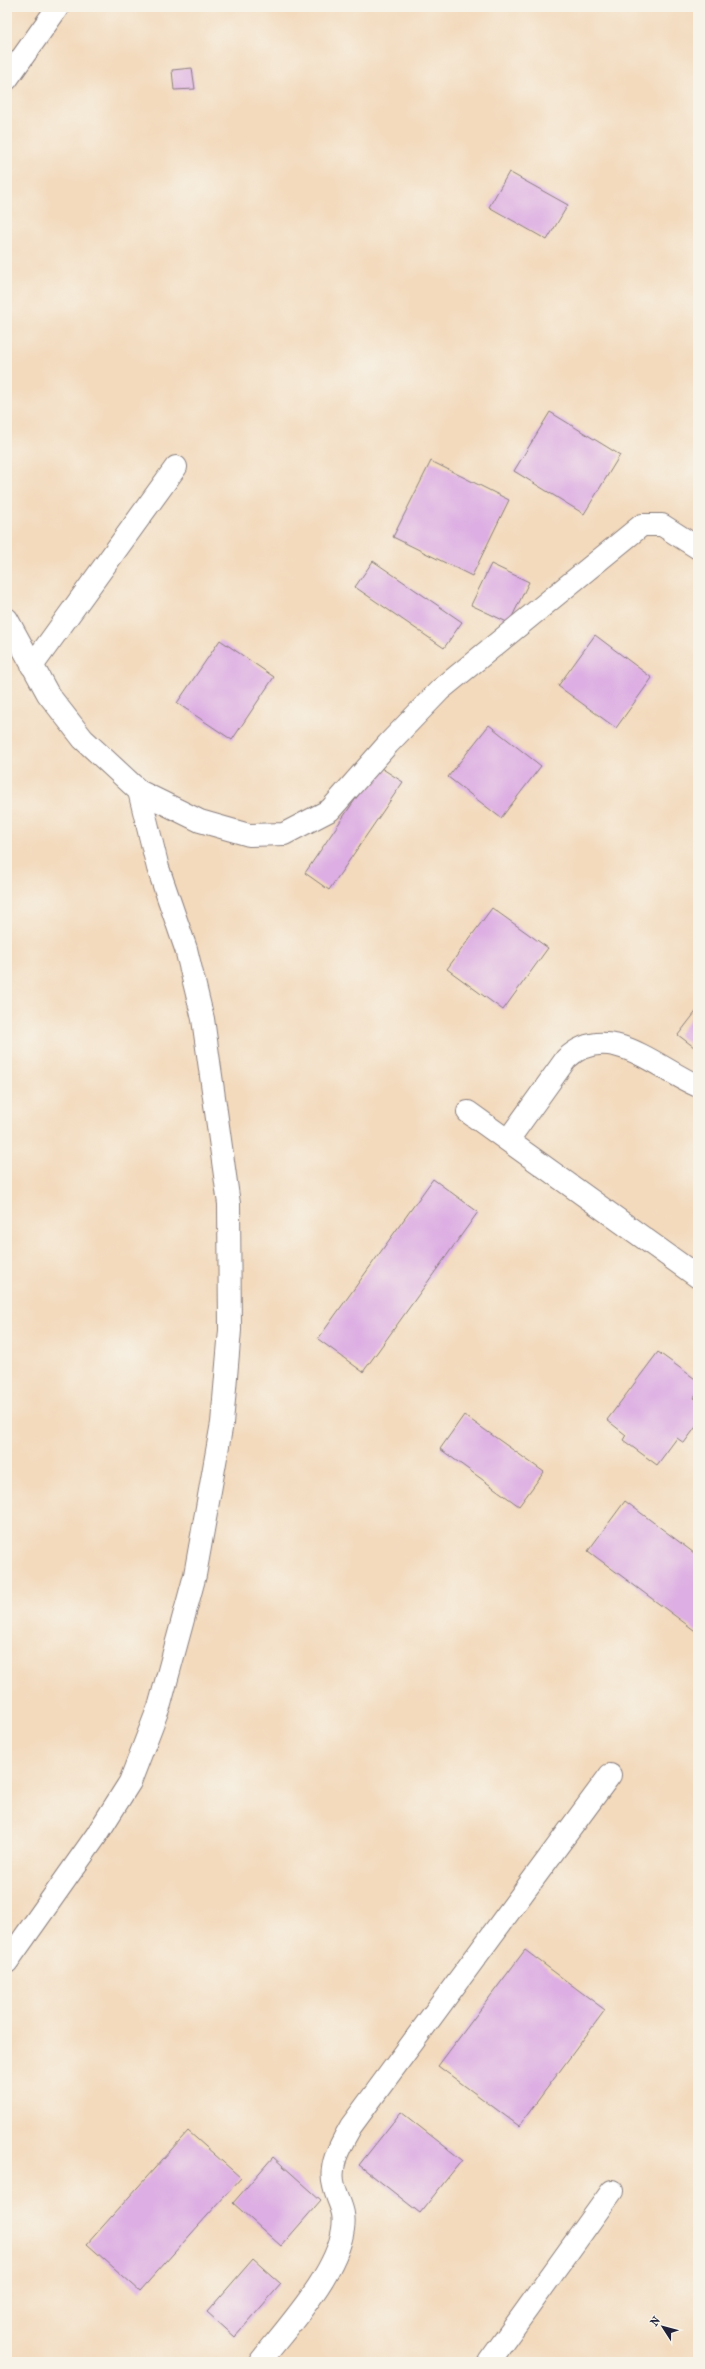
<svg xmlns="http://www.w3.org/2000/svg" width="705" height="2369" font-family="'IM FELL French Canon',serif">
<rect width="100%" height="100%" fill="#f7f3e8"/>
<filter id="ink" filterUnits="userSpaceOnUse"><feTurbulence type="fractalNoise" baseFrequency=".025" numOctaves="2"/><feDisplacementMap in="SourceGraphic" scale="8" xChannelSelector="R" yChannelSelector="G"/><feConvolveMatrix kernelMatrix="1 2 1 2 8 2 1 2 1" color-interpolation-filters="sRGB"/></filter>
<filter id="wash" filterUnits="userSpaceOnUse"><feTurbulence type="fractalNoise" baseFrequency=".012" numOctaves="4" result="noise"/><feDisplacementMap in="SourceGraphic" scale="16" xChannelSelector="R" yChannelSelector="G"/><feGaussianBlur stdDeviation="0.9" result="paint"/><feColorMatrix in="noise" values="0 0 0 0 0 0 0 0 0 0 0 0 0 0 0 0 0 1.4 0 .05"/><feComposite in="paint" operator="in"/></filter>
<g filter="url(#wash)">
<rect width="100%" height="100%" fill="#f3dabd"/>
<g id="blocks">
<path fill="#ddaee3" d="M192 68 195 89 174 90 172 70Z
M509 172 568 205 547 240 489 207Z
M550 412 620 455 584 514 514 471Z
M431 461 509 500 472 576 393 537Z
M373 561 462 622 444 648 355 587Z
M491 564 529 582 509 623 471 605Z
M595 635 652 678 616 728 558 686Z
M220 640 274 677 232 740 177 703Z
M489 725 541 766 501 818 448 777Z
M378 766 403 782 329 890 305 873Z
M492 908 548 948 503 1010 447 969Z
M698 1009V1050L678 1035Z
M433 1179 478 1212 363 1372 318 1339Z
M658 1352 698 1381V1392L694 1398 698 1401V1424L684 1443 677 1438 657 1465 623 1440 626 1435 607 1420Z
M464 1415 544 1472 519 1506 440 1449Z
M625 1501 698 1556V1633L588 1551Z
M525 1950 605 2010 519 2126 438 2066Z
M401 2112 462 2160 420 2213 359 2165Z
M188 2131 241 2178 140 2291 87 2244Z
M273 2157 321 2200 281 2246 233 2203Z
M253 2259 281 2284 235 2337 207 2312Z"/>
</g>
</g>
<g filter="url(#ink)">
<use href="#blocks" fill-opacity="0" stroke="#8a7e7c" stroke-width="1"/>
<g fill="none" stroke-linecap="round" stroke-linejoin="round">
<defs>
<path id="minor" d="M7 619 48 694 83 739 139 791 158 868 186 949 203 1019 229 1204 230 1330 222 1423 195 1575 160 1704 130 1782 96 1836 7 1962
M32 666 176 467
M139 791 200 821 249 835 284 834 330 810 388 744 440 690 642 525H662L698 548
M468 1112 698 1277
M508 1140 566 1059C608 1019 656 1068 698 1086
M260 2362C287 2327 337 2274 343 2229 346 2210 338 2203 334 2186 328 2165 341 2144 351 2126L610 1775
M489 2362 612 2191"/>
<path id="major" d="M7 79 58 7"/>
</defs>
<use href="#minor" stroke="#8a7e7c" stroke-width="24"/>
<use href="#major" stroke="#8a7e7c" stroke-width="24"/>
<use href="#minor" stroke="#fff" stroke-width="22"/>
<use href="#major" stroke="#fff" stroke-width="22"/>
</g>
</g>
<rect width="705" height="2369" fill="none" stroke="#f7f3e8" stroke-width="24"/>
<g transform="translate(663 2327) rotate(306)" stroke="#f7f3e8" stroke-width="3" paint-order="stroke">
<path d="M0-3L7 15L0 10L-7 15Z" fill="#22223b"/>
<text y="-6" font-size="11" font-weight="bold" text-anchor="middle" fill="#22223b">N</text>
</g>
</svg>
